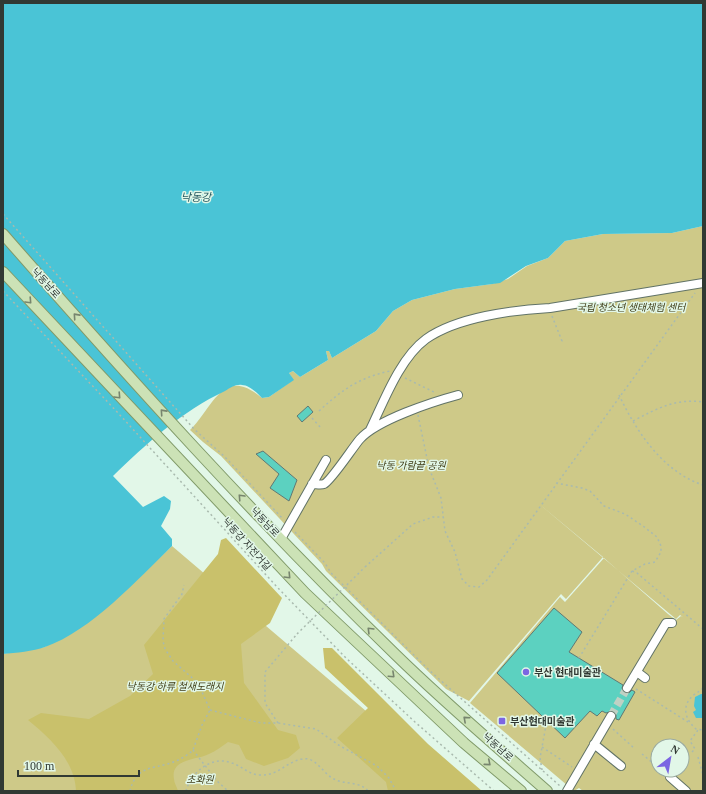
<svg xmlns="http://www.w3.org/2000/svg" width="706" height="794" font-family="'Times New Roman','Noto Sans KR',serif">
<rect width="100%" height="100%" fill="#e2f7e8"/>
<path fill="#cec988" fill-rule="evenodd" d="M703 226V791H583L579 788 574 791 470 703 560 597 565 602 604 558 668 614 676 620 681 616 683 617 680 615 676 619 670 614 538 503 603 557 566 599 561 594 469 701 446 689 326 571 322 564 221 456 203 442 190 430C214 406 223 365 262 398L269 397 293 380 289 373 293 371 300 377 328 360 326 351H329L332 358 376 331 393 311 412 300 455 289 492 284 508 279 527 266 548 258 565 241 603 234 672 233ZM658 746H682V770H658Z
M172 546 460 791H3V654L45 647 115 600Z"/>
<path fill="#c9c16b" d="M226 538 282 598 270 623 241 644 244 683 278 730 296 735 300 748 288 758 264 766 246 759 239 745 228 742C222 746 216 751 209 754 198 760 170 758 174 779 174 783 177 787 178 791H76C75 761 50 738 28 720L41 713 89 719 130 696 153 674 144 645 218 554 221 540Z
M323 648H332L428 744 482 791H388L386 782 337 738 368 708 325 668Z"/>
<path fill="#4ac4d6" d="M3 3H703V226L672 233 603 234 565 241 548 258 526 266 500 283 455 289 412 300 393 311 376 331 332 358 329 351H326L328 360 300 377 293 371 289 373 294 380 269 397 262 398C257 393 249 385 242 385 236 384 230 388 225 391 182 411 146 444 113 476L143 507 164 496 171 501 170 509 161 526 172 539V546C138 579 91 631 45 647 33 651 16 653 3 654Z
M701 694H703V718H696L693 712 696 710 694 706 695 697Z"/>
<path fill="#5cd1c0" stroke="#607874" d="M308 406 313 412 302 422 297 416Z
M263 451 297 480 289 501 270 488 279 474 256 454Z
M554 608 582 632 569 652 623 685 622 688 624 692 629 693 632 690 635 692 619 720 616 719V714L613 711 606 713 602 711 597 716 590 711 565 738 497 673Z"/>
<g fill="none" stroke-linecap="round" stroke-linejoin="round">
<path stroke="#bfd1c4" stroke-width="8" stroke-dasharray="8 4" stroke-linecap="butt" d="M611 716 627 688"/>
<defs>
<path id="minor" d="M370 430C384 401 400 358 426 339 457 317 513 310 550 308L703 283
M312 484C316 484 321 485 324 484 331 481 353 447 360 439 377 420 432 402 458 395
M281 539 326 460
M637 672 645 678
M627 688 666 623H672
M594 744 621 766
M670 777 686 791
M567 791 611 716"/>
<path id="major" d="M3 234C129 378 258 521 396 655 444 702 496 746 547 791
M3 272 305 593 464 743 521 791"/>
</defs>
<use href="#minor" stroke="#617367" stroke-width="10"/>
<use href="#major" stroke="#809a69" stroke-width="12"/>
<path stroke="#a9baae" stroke-width="1.5" stroke-dasharray="2 3" stroke-linecap="butt" d="M3 214 194 429 225 457 283 519
M3 291 119 414 278 588 346 658 415 722 494 791
M552 316 562 341H560
M405 378 436 393
M619 395C636 431 663 472 703 485
M319 411C342 390 358 378 390 371
M418 415 429 468 441 498 445 531 455 552 462 579 469 586 479 587 487 580 695 293
M312 418 322 429
M633 421C656 409 676 398 703 402
M556 483 582 488 590 491 604 506 625 514 643 526 657 537 661 546V552L655 562 645 564 632 571 637 573 703 629
M295 532 325 563 331 573 430 671 560 786
M365 567 413 524 433 517H443
M579 658 632 571
M703 683 702 690C682 699 681 716 696 729L703 730
M636 689 688 722
M210 710 261 723H278L316 729 340 746 377 766 389 778 396 791
M278 723 265 703V672L297 634
M613 729 635 749
M542 747 572 767
M193 750 217 781 228 791
M692 752 695 749 690 741 698 730
M642 754 654 764
M698 757 703 775
M542 770 540 758 547 720
M130 791C136 766 152 769 171 763 179 760 187 756 193 750L202 725 210 710 198 683 173 661 165 649 163 641 164 619 182 594 184 585
M186 791C191 772 212 755 232 763 242 766 249 775 260 775 278 776 286 762 302 759 316 756 323 774 334 779 345 785 360 781 368 791"/>
<use href="#minor" stroke="#fff" stroke-width="8"/>
<use href="#major" stroke="#cce2b6" stroke-width="10"/>
<path stroke="#a9baae" stroke-width="1.5" stroke-dasharray="2 3" stroke-linecap="butt" d="M297 634 365 567"/>
</g>
<defs><path id="oneway-chevron" d="M-2-3.5L2.5 0L-2 3.5" fill="none" stroke-width="1.6" stroke-linecap="round" stroke-linejoin="round"/></defs>
<g stroke="#77856e">
<use href="#oneway-chevron" transform="translate(29 301) rotate(47)"/>
<use href="#oneway-chevron" transform="translate(76 316) rotate(-132)"/>
<use href="#oneway-chevron" transform="translate(118 396) rotate(47)"/>
<use href="#oneway-chevron" transform="translate(163 412) rotate(-132)"/>
<use href="#oneway-chevron" transform="translate(241 497) rotate(-133)"/>
<use href="#oneway-chevron" transform="translate(288 576) rotate(46)"/>
<use href="#oneway-chevron" transform="translate(370 630) rotate(-135)"/>
<use href="#oneway-chevron" transform="translate(392 675) rotate(43)"/>
<use href="#oneway-chevron" transform="translate(466 719) rotate(-138)"/>
<use href="#oneway-chevron" transform="translate(488 763) rotate(40)"/>
</g>
<g fill="#7c66e2" stroke="#e2f7e8" stroke-width="1.5">
<circle cx="526" cy="672" r="4"/>
<rect x="498" y="717" width="8" height="8" rx="2"/>
</g>
<g text-anchor="middle" dominant-baseline="central" stroke-width="3" stroke-linejoin="round" paint-order="stroke">
<g font-size="10" fill="#313933" stroke="#e2f7e8">
<text transform="translate(46 283) rotate(48)">낙동남로</text>
<text transform="translate(265 522) rotate(47)">낙동남로</text>
<text transform="translate(247 544) rotate(48)">낙동강 자전거길</text>
<text transform="translate(498 747) rotate(42)">낙동남로</text>
</g>
<g font-size="10" font-style="italic" fill="#403d17" stroke="#e2f7e8">
<text x="631" y="307">국립 청소년 생태체험 센터</text>
<text x="411" y="465">낙동 가람끝 공원</text>
<text x="175" y="686">낙동강 하류 철새도래지</text>
<text x="200" y="779">초화원</text>
</g>
<g font-size="10" font-weight="bold" fill="#313933" stroke="#e2f7e8" text-anchor="start">
<text x="534" y="672">부산 현대미술관</text>
<text x="510" y="721">부산현대미술관</text>
</g>
<g font-size="11" font-style="italic" fill="#255860" stroke="#e2f7e8">
<text x="196" y="197">낙동강</text>
</g>
</g>
<rect width="706" height="794" fill="none" stroke="#313933" stroke-width="8"/>
<g transform="translate(670 758) rotate(31)"><circle r="19" fill="#e2f7e8" stroke="#9baba0"/>
<path d="M0-3L7 15L0 10L-7 15Z" fill="#7c66e2"/>
<text y="-6" font-size="11" font-weight="bold" text-anchor="middle" fill="#313933">N</text>
</g>
<path d="M18 770v6h121v-6" fill="none" stroke="#313933" stroke-width="2"/>
<text x="24" y="770" font-size="12" fill="#313933" stroke="#e2f7e8" stroke-width="3" paint-order="stroke">100 m</text>
</svg>
